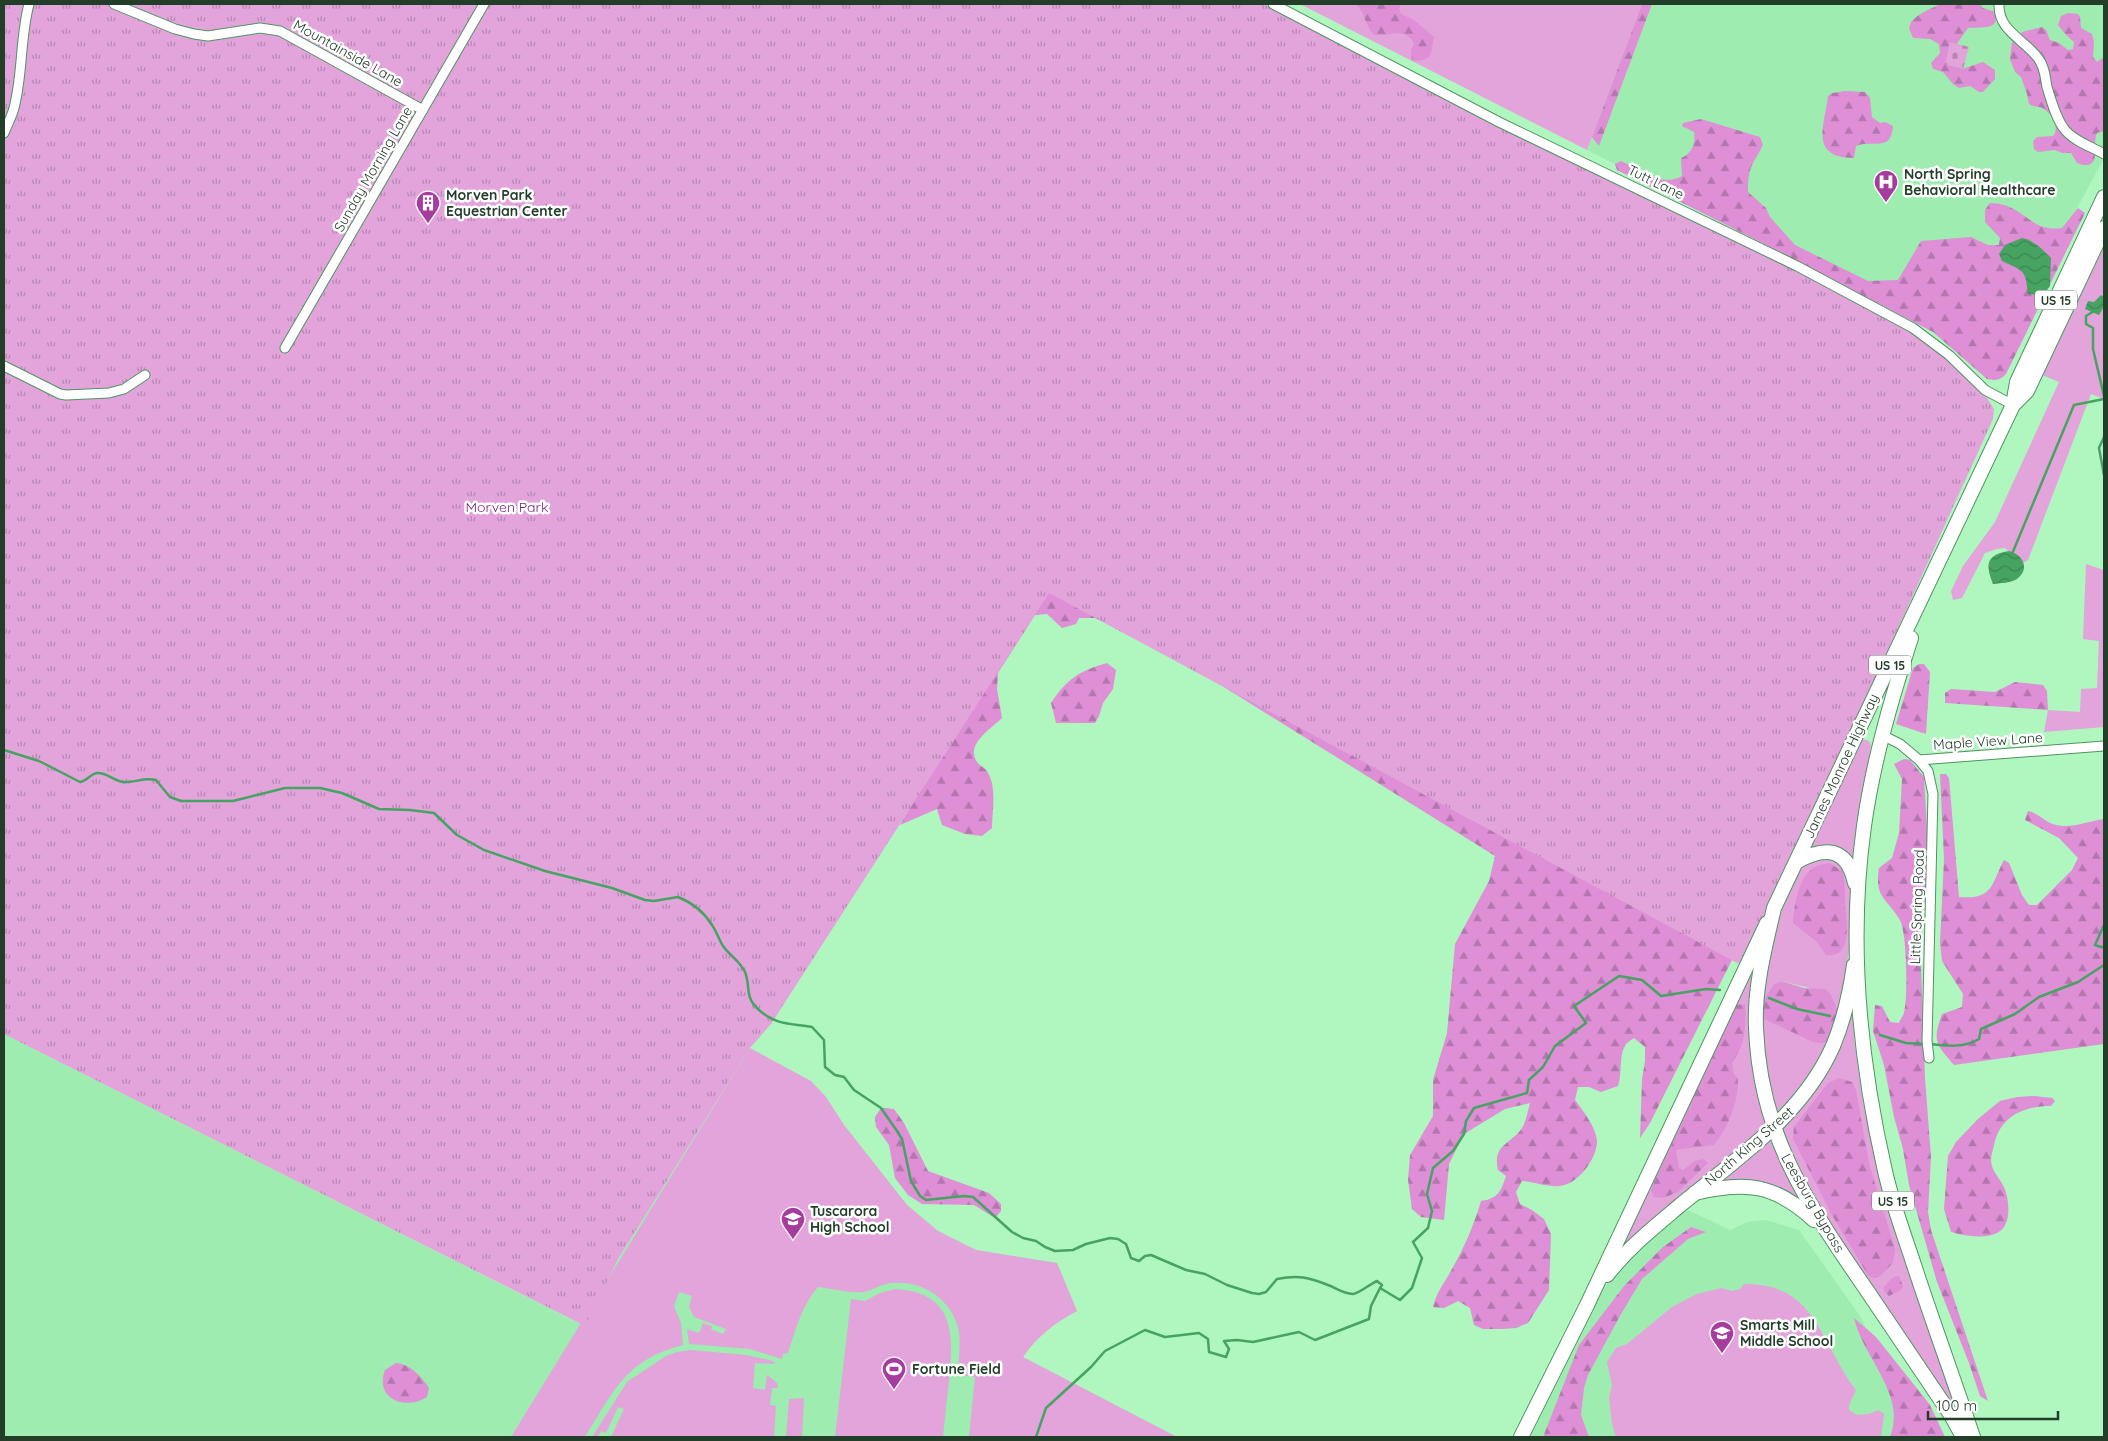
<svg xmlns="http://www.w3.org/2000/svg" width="2108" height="1441" font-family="Quicksand,sans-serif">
<defs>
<pattern id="forest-firs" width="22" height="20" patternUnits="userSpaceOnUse" patternTransform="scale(1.25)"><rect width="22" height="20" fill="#de8fd6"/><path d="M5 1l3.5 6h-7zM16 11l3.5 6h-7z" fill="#b476ae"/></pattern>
<pattern id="cemetery-stones" width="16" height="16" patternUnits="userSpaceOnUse" patternTransform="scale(1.25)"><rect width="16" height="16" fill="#e2a4db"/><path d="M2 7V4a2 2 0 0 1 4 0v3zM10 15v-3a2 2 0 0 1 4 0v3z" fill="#b787b2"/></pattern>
<pattern id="park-tufts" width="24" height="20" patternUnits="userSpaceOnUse" patternTransform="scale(1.25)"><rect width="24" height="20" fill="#e2a4db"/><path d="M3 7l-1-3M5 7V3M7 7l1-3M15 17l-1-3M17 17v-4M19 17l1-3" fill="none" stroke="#b787b2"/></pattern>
<pattern id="water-waves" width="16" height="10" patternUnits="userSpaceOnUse" patternTransform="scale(1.25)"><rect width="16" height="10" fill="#46a361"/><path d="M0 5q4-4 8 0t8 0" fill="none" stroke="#3a8650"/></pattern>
</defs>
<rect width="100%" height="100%" fill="#aff6bf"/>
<path fill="#9eecb0" d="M1642 4H2104V158L1998 355 1587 150Z
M4 1034 578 1323 750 1048 826 1097 844 1125 907 1205 938 1231 976 1250 1057 1263 1077 1311 1055 1323 1036 1340 1023 1357 1177 1437H4Z
M1688 1210 1730 1230 1748 1222 1766 1220 1799 1230 1860 1316 1898 1392 1894 1437H1523L1586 1313 1614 1275 1632 1255Z"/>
<path fill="#e2a4db" d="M1300 4H1642L1587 150Z
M2104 247V399L2091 394 2028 560 2021 564 2005 548 1997 549 1985 553 1962 598 1953 600 1951 591 1963 566 1995 522 2059 382 2042 375Z
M2086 564 2104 570V727L2044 732 2048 710 2080 712 2081 689 2097 688 2099 641 2083 639Z
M1862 739 1869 741 1871 745 1853 860 1825 846 1808 849Z
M1820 857 1839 861 1851 884 1849 951 1839 1012 1830 993 1781 981 1774 984 1762 1001C1767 955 1777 910 1801 869L1804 865Z
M1755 963 1769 1126 1619 1253 1614 1252Z
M1852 1005 1855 1047 1863 1101 1882 1185 1930 1334 1969 1437 1814 1199 1796 1168 1781 1126 1812 1095 1820 1082Z
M1762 1018 1828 1042 1812 1071 1782 1111 1776 1112 1767 1083Z
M750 1048 811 1081 826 1097 844 1125 907 1205 938 1231 976 1250 1057 1263 1077 1311C1055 1323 1037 1336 1023 1357L1177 1437H969L975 1377 960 1375 961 1369H958C959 1355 961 1341 958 1327 950 1298 921 1280 893 1283 882 1283 874 1290 864 1292 855 1294 828 1288 818 1287 802 1305 795 1331 788 1353L783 1354 782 1359 750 1349 689 1344 687 1329 699 1333 703 1323 712 1326 711 1329 723 1334 726 1329 694 1317 689 1307 692 1296 679 1292 674 1306 681 1323 683 1345C625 1360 614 1391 585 1437H511Z
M1771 1134 1807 1206C1775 1178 1752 1181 1712 1183Z
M1744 1284C1817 1283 1820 1344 1856 1390L1849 1405V1410L1857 1415 1869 1414 1878 1410 1884 1414 1881 1437H1616L1612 1424 1609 1398 1612 1385 1607 1362 1616 1348 1627 1344 1672 1307 1697 1294 1721 1288 1732 1291 1740 1289Z
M895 1289C954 1292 954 1333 949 1379 947 1399 945 1418 943 1437H835L851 1299 865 1301 880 1293Z
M691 1350 746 1355 773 1361 776 1364 755 1363 753 1388 765 1390 767 1375 777 1383 778 1388H772L770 1405 776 1406 774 1437H611L624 1409 618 1407 606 1433 601 1431 598 1437H592L627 1382 666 1356 677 1352Z
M804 1398 802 1437H786L789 1399Z"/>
<path fill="url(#forest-firs)" d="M1356 4H1402L1399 8 1401 14 1414 20 1434 37C1430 57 1433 60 1412 61L1411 50 1414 43C1404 26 1390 37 1374 35 1365 25 1365 13 1356 4Z
M1642 4H1652L1599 146 1592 137Z
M1941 4H1980L1983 8 1995 12C2001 31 1981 27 1968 28L1956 45 1962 69 1983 62 1995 70V79L1983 92H1979L1970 86 1959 88 1953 84 1943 72 1933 69 1931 63 1940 53 1939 44 1930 39 1913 38 1909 28 1911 22C1919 13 1930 9 1941 4Z
M2068 13 2078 14 2080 17 2081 28 2092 34 2094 42 2093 57 2097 62 2104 57V131L2097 133C2091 144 2104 173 2077 163L2071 153H2062L2055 150 2038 152 2034 149 2033 141 2037 137 2053 136C2061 128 2050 110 2040 107 2036 106 2033 107 2029 104L2027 94 2021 77 2015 72 2010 59 2012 42 2022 32 2042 27 2046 30 2050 40 2059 43 2068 50 2073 49 2074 42 2066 35 2058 25 2061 16Z
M1845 91 1865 92 1870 98 1872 117 1880 123 1885 122 1893 126C1891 153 1873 139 1856 146L1854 158C1808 158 1825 124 1828 96L1832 93Z
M1701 119 1760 137 1763 145C1752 166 1748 166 1748 192L1766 208 1770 217 1795 245 1868 281 1898 280 1921 241 1971 237 1988 245H1999L2000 238 1985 222V210L1990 203C2024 203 2029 233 2062 228L2078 208 2085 213 2006 374C2000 380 1996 381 1987 379L1933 332 1756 240 1617 170 1615 164 1621 161C1640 170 1662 188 1682 176L1681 158C1692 153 1696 144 1694 132L1682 126 1683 123Z
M1041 579 1733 958 1650 1123 1640 1138 1642 1079 1645 1061V1047L1634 1038C1631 1040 1626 1043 1625 1046 1619 1055 1622 1074 1618 1086L1601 1092 1589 1087H1578L1575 1100C1583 1111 1596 1127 1597 1141 1597 1159 1578 1184 1560 1186 1547 1187 1535 1182 1522 1181L1516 1192 1520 1204 1532 1210 1544 1219 1551 1234 1549 1290 1528 1323 1516 1328 1503 1329H1483L1474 1325 1470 1308 1458 1301 1444 1308 1433 1307C1436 1293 1445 1282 1452 1269 1464 1248 1474 1225 1481 1201 1498 1199 1501 1191 1506 1176L1498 1170C1493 1147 1506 1146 1519 1132 1526 1124 1527 1114 1530 1103L1505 1109 1464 1134 1449 1164 1444 1220 1421 1217 1412 1209 1408 1180 1410 1155 1433 1116V1080L1447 1033 1455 944 1489 881 1495 856 1184 662 1095 618H1079L1076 624 1062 628 1047 614 1035 615 998 673 997 689 1002 718C991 729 965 744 977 762 980 766 986 768 988 773 997 788 992 811 992 828L982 836 965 834 942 825 937 809 900 825Z
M1107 663 1116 670 1113 689 1103 703 1099 716 1095 723H1056L1051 703C1067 679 1079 671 1107 663Z
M1919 664H1924L1930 672 1926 734 1896 724 1913 668Z
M2015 682 2043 685 2047 691 2048 710 1945 703V693L1951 689 1995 692Z
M1904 759 1910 760 1924 777 1929 863 1920 939 1925 1078 1931 1157 1928 1212 1931 1230 1988 1401 1980 1396 1969 1363 1937 1282 1909 1185 1903 1149 1894 1117 1884 1065 1873 1031 1875 1005 1882 1006 1890 1022 1899 1023C1900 1020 1903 1016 1904 1013 1908 997 1907 933 1900 920 1887 898 1874 898 1879 868L1892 858 1899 833 1902 779 1894 764Z
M1940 774H1946L1949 778 1959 897C1994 900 1991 884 2004 860L2009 863 2022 895 2029 905H2037L2072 870 2078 858 2059 838 2025 820 2028 811C2038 813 2044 821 2053 824 2069 830 2088 821 2104 819V1044L1954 1065C1936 1044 1932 1042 1942 1014L1962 1007 1963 994 1942 961 1940 943 1944 859Z
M1830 863 1843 872C1845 883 1845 893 1845 904 1846 920 1854 959 1826 955L1817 942 1793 923C1794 908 1798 879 1811 870 1816 865 1824 864 1830 863Z
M1781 981 1804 988 1825 989 1830 993 1839 1012 1828 1042 1821 1043 1813 1042 1762 1018V1001L1774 984Z
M1745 1004C1746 1029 1746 1042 1732 1063L1734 1074 1738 1079C1738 1103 1729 1126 1714 1145L1676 1150 1679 1168 1683 1170 1695 1161 1704 1159 1708 1163 1678 1192 1663 1198 1654 1197 1651 1190 1656 1178 1737 1005Z
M1839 1078 1852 1082 1856 1090 1869 1163 1895 1249 1893 1263 1879 1277 1872 1278 1868 1275 1832 1215 1793 1139 1794 1127 1828 1083Z
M2035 1096 2052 1098 2055 1101 2051 1106C2024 1106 2000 1116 1994 1145 1993 1150 1991 1155 1991 1160 1991 1171 2000 1178 2004 1187 2009 1198 2012 1223 2000 1231 1988 1240 1965 1236 1951 1232L1944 1209 1948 1156 1956 1142 1979 1118 2000 1101 2017 1097Z
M881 1108 894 1109 904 1123 928 1171 989 1193 1001 1204V1211L995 1218 974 1205 922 1204 908 1195 895 1178 889 1145 876 1127 875 1117Z
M1691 1227 1706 1232 1688 1239 1642 1279 1621 1314 1588 1375 1584 1388 1581 1415 1589 1437H1543L1579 1345 1624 1286 1663 1247Z
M1899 1276 1903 1286 1901 1290 1889 1296 1884 1291V1287L1893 1277Z
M1854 1318 1876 1337 1923 1396 1930 1405 1945 1437H1890C1907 1394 1863 1358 1854 1318Z
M396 1363C410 1364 421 1376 429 1388L427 1397C406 1411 374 1399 385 1370Z"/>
<path fill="url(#cemetery-stones)" d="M1950 42 1969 47 1963 69 1945 64Z"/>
<path fill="url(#park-tufts)" d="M4 4H1263L1319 27 1916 327 1987 398 1994 409 1993 419 1884 659 1741 965 1049 593 771 1024 750 1048 618 1259 585 1326 4 1034Z"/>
<path fill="url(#water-waves)" d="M2022 238C2034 240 2043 250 2051 258L2050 286 2043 295 2028 294C2025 269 2025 272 2002 261L1999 254 2005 245Z
M2101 295 2104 297V309L2103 308 2099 315 2085 309 2088 301 2094 302Z
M2009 551C2022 554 2031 568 2017 579 2011 583 2001 583 1993 584 1985 564 1986 555 2009 551Z"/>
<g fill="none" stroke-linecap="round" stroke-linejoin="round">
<path stroke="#46a361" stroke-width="2.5" d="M2096 310 2086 316V324L2093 328V349L2104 396
M2104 437 2099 448 2104 475
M2012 554 2074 405 2104 399
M4 750 39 761 80 782C87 781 90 774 97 773 106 772 114 781 124 782 136 783 142 777 156 780L170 797 181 801H233L285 788H320L342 793 379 809 410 810 434 813 457 835 484 850 545 871 612 888 645 900 654 901 678 897C693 903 704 912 712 925 717 932 719 940 723 946 729 955 740 961 745 972 751 987 744 997 759 1010 777 1026 791 1023 812 1027L824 1040 825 1067 835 1075 844 1077 854 1090 881 1108 897 1131 902 1139 911 1181 920 1196 926 1200 964 1196 973 1197 1012 1232 1023 1238 1036 1241 1045 1247 1055 1251 1073 1250 1086 1244 1110 1238 1118 1239 1126 1244 1131 1258 1139 1261 1145 1256 1151 1255 1186 1270 1205 1274 1227 1285 1252 1293 1259 1294 1266 1292 1277 1279C1298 1275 1308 1277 1328 1285 1336 1288 1343 1294 1353 1294 1358 1294 1370 1284 1377 1281L1382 1285 1380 1288
M2104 925 2095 945 2101 947H2104
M1769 998 1797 1009 1830 1016
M1880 1035 1906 1043 1924 1044
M1930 1044C1947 1046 1964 1048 1979 1039L1981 1029 2015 1014 2039 997 2078 982 2104 965
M1036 1437 1046 1408 1091 1367 1105 1351 1145 1330 1165 1337 1199 1333 1208 1339 1209 1352 1226 1357 1229 1349 1224 1341 1237 1340 1253 1342 1299 1332 1315 1340 1369 1319 1371 1306 1380 1288 1400 1300 1412 1288 1422 1258 1413 1242 1428 1228 1432 1211 1427 1194 1433 1168 1453 1151 1464 1134 1466 1121 1474 1108 1527 1093 1529 1080 1543 1067 1555 1046 1586 1023 1574 1006 1619 976 1642 980 1661 996 1706 989 1720 990"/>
<defs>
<path id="minor" d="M114 4 175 29 194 34 208 36 260 28 280 31 423 110
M1273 4 1499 122 1797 266 1913 328 1949 355 1985 390 2013 405
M1999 4C1998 31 2024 39 2038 58 2045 67 2045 77 2047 87 2051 100 2056 119 2065 130 2074 141 2092 147 2104 154
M4 133C7 125 12 116 14 108 23 73 20 38 29 4
M285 348 484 4
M4 366 60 394 66 395 109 393 124 389 145 375
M1882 735 1900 744 1919 760 2104 746
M1919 760 1928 771 1933 794 1927 1041 1929 1058"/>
<path id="primary" d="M1607 1275C1628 1248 1653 1228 1678 1207 1735 1160 1803 1115 1833 1046 1844 1020 1850 993 1854 965
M1521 1437 1587 1305 1767 923"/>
<path id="trunk" d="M2013 405 2027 391 2104 228
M1911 638C1891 700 1873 762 1864 826 1848 941 1859 1058 1885 1171 1892 1203 1904 1234 1914 1265 1933 1323 1954 1380 1973 1437
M1796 862C1825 846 1847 847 1855 883
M1695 1193C1746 1181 1775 1184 1814 1220
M1963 1437 1951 1415C1923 1374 1896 1333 1868 1292 1809 1206 1760 1137 1756 1028 1754 988 1765 947 1774 908L2013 405 2017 382 2104 197"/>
</defs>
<use href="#minor" stroke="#509461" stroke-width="11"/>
<use href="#primary" stroke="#509461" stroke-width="16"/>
<use href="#trunk" stroke="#509461" stroke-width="16"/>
<use href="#minor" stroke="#fff" stroke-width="9"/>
<use href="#primary" stroke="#fff" stroke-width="14"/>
<use href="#trunk" stroke="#fff" stroke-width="14"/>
</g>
<defs>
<symbol id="hospital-pin" viewBox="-11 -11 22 30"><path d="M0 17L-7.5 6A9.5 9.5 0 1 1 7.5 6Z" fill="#a63c9e" stroke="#fff"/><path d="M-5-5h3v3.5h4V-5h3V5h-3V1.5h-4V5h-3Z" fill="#fff"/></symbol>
<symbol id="building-pin" viewBox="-11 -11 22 30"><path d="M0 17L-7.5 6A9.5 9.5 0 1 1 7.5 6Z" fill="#a63c9e" stroke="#fff"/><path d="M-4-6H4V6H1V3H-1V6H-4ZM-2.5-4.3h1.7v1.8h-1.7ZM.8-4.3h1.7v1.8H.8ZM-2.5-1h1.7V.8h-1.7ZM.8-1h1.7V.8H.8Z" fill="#fff"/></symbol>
<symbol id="school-pin" viewBox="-11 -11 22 30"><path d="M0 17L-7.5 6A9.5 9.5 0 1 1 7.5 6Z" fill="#a63c9e" stroke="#fff"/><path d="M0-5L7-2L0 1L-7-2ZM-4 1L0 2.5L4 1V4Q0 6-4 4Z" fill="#fff"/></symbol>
<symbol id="stadium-pin" viewBox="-11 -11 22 30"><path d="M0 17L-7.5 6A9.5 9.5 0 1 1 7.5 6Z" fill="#a63c9e" stroke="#fff"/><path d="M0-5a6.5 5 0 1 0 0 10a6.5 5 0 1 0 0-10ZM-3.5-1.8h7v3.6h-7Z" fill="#fff"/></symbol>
</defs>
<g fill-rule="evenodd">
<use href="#hospital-pin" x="1872" y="168" width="28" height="38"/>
<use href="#building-pin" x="414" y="189" width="28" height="38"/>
<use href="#school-pin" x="779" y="1205" width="28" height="38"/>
<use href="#school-pin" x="1708" y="1319" width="28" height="38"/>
<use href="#stadium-pin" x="880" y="1355" width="28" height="38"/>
</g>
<g text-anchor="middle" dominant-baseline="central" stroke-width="5" stroke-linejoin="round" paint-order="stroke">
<g fill="#fff" stroke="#647869" stroke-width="1">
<rect x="2035" y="290.5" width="42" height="19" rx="4"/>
<rect x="1869" y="655.5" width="42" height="19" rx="4"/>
<rect x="1872" y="1191.5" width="42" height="19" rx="4"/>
</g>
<g font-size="12" font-weight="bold" fill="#223e29">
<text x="2056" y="300">US 15</text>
<text x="1890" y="665">US 15</text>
<text x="1893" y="1201">US 15</text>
</g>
<g font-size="14" fill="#223e29" stroke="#fff">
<text transform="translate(348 53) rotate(29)">Mountainside Lane</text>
<text transform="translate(373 169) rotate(-60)">Sunday Morning Lane</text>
<text transform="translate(1656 182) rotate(26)">Tutt Lane</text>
<text transform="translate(1988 741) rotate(-4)">Maple View Lane</text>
<text transform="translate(1841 766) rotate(-65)">James Monroe Highway</text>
<text transform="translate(1917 907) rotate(-88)">Little Spring Road</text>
<text transform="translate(1749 1146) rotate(-41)">North King Street</text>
<text transform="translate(1813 1203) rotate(60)">Leesburg Bypass</text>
</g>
<g font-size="14" font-weight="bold" fill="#223e29" stroke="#fff" text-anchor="start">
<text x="1904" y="174">North Spring<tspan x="1904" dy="16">Behavioral Healthcare</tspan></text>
<text x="446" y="195">Morven Park<tspan x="446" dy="16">Equestrian Center</tspan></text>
<text x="810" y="1211">Tuscarora<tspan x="810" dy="16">High School</tspan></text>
<text x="1740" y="1325">Smarts Mill<tspan x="1740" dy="16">Middle School</tspan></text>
<text x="912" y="1369">Fortune Field</text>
</g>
<g font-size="14" fill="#7f237a" stroke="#fff">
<text x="507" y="507">Morven Park</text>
</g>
</g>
<rect width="2108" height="1441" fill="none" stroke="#223e29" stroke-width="10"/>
<path d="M1928 1411v8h130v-8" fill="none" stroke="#223e29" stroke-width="2.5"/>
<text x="1936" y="1411" font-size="15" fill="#223e29" stroke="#ffffff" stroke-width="4" paint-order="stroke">100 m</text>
</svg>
